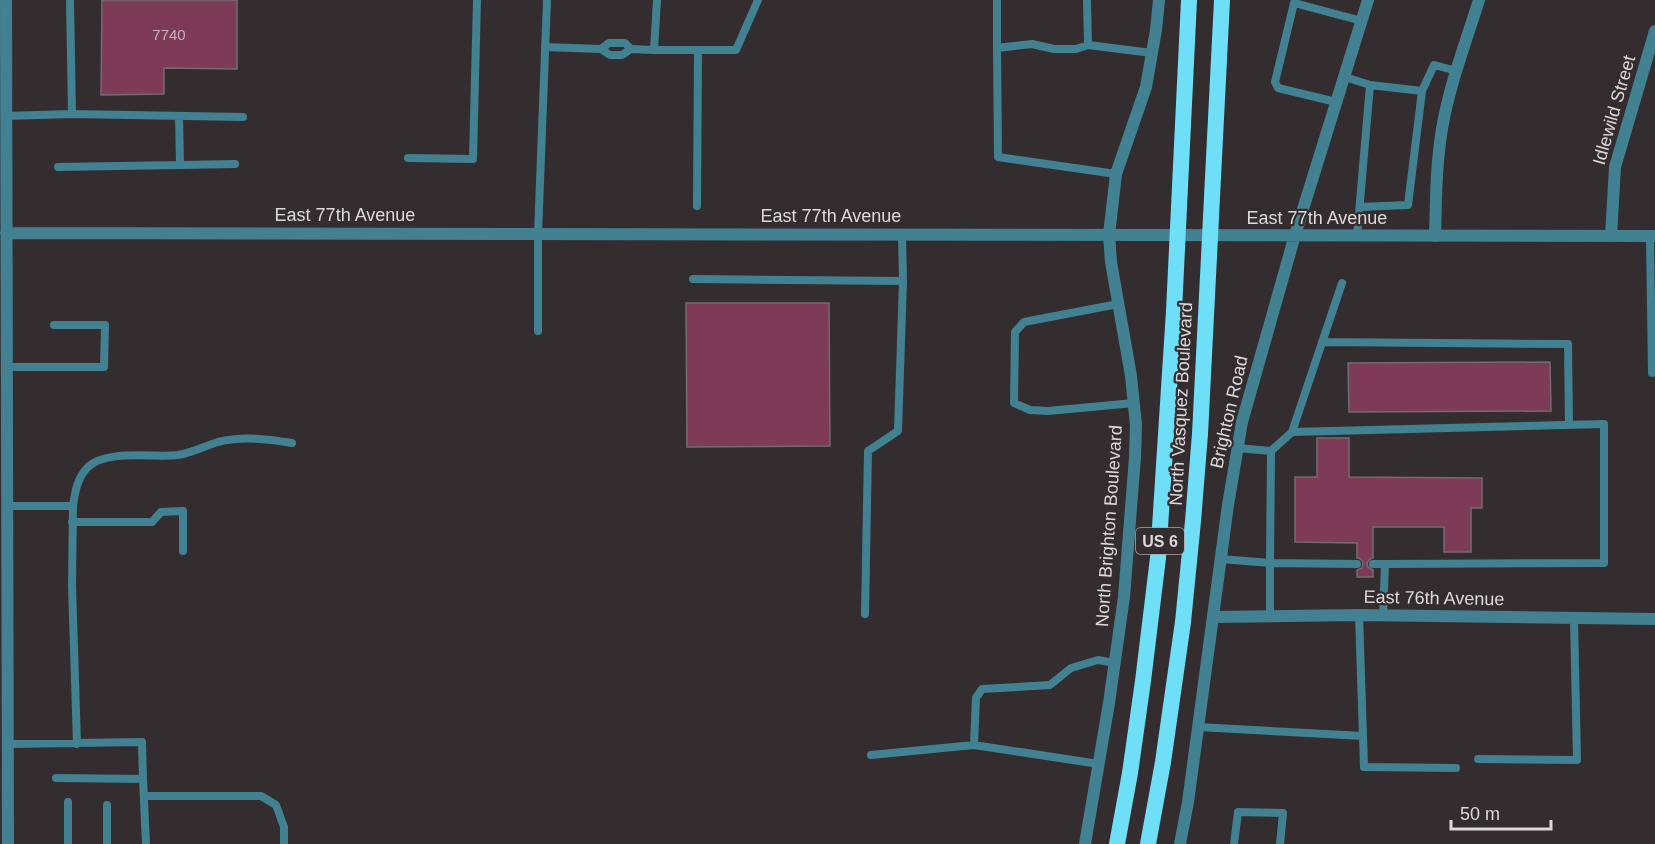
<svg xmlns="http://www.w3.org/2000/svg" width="1655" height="844" font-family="Arial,sans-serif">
<rect width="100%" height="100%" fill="#342d2f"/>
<path fill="#7d3b58" stroke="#746c6f" stroke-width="1.5" d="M102 0H237V69L164 68V94L101 95Z
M686 303H829L830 446 687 447Z
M1550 362 1551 411 1349 412 1348 363Z
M1317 438H1349V477L1482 478V508H1471V552H1444V527H1373V558L1370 559 1367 563 1368 567 1373 570V577H1357V570L1362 568 1363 563 1361 559 1357 558V543L1295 542V477H1317Z"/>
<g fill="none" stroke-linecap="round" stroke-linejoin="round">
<path stroke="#418192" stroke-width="8" d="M657 0 654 50H736L758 0
M997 0V48L1032 44 1054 49H1076L1088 45 1087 0
M1088 45 1152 53
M545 47 601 49 610 55H622L631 49
M997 48 998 157 1116 174
M601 49 609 43H625L631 49 654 50
M1345 77 1370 85 1357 236
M1422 91 1434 65 1457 71
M1336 102 1278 88 1275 82 1294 3 1362 21
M72 114 243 117
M5 116 72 114 70 0
M408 158 473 159 477 0
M180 165 235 164
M58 167 180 165 179 116
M697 206 698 50
M1360 207 1408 205 1422 91 1370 85
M1650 236 1652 373
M693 279 903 281 902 235
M1118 304 1024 322 1015 332 1014 403 1030 410 1048 411 1134 403
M538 331V234L547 0
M1322 342 1568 344 1569 425
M7 367H104L105 325H54
M1292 432 1342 283
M1237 448 1271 451 1292 432 1604 424V563L1385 564 1383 615
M7 506H73L72 585 77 744
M73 506C75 492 77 478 88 467 107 449 153 458 178 455 192 453 205 446 218 442 243 436 267 439 292 443
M72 522H152L161 512 183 511V551
M1221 559 1270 563 1271 451
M1373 564H1385
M865 614 868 451 898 431 903 281
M1359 615 1364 767 1456 768
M1270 616V563L1357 564
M1198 727 1363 736
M8 744 142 742 143 779
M974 745 976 698 982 689 1050 685 1071 668 1098 660 1115 663
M871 755 974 745 1099 764
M1478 759 1577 760 1574 618
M56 778 143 779 146 844
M144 796H261L276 805 284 827V844
M68 802V844
M107 805V844
M1234 844 1238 812 1283 813 1280 844"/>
<path stroke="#418192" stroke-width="12" d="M1435 236C1436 200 1436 164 1442 129 1449 86 1466 42 1479 0
M1611 236 1615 167 1655 31
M1213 617 1359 615 1655 619
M1085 844 1109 703 1124 597 1135 457 1136 425 1131 376 1111 262 1109 235 1116 174 1146 87 1156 30 1159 0"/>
<path stroke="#418192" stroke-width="12" d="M6 0 8 844
M6 233 1655 236
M1180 844 1188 802 1228 505 1242 422 1295 235 1368 0"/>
<path stroke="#6fdef7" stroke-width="16" d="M1117 844 1130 773 1143 681 1158 558 1174 311 1189 0
M1148 844 1163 762 1183 622 1193 521 1200 434 1222 0"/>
</g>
<g text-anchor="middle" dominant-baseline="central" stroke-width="4.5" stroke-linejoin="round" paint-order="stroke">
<g font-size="15" fill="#c5b1ba">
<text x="169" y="34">7740</text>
</g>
<rect fill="#342d2f" stroke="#aaa5a7" stroke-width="1.5" x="1136" y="528" width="48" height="26" rx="4.5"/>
<g font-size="16" font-weight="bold" fill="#ddd8da">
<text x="1160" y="541">US 6</text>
</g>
<g font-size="18" fill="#ddd8da" stroke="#342d2f">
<text transform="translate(1614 110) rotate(-74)">Idlewild Street</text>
<text x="345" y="215">East 77th Avenue</text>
<text x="831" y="216">East 77th Avenue</text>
<text x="1317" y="218">East 77th Avenue</text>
<text transform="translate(1181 404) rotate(-87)">North Vasquez Boulevard</text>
<text transform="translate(1229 412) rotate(-77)">Brighton Road</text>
<text transform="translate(1109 526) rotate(-86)">North Brighton Boulevard</text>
<text transform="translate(1434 598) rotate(1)">East 76th Avenue</text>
</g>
</g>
<path d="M1451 820v9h100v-9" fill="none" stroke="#ddd8da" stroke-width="3"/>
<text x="1460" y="820" font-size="18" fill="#ddd8da" stroke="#342d2f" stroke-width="4.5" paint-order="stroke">50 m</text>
</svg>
